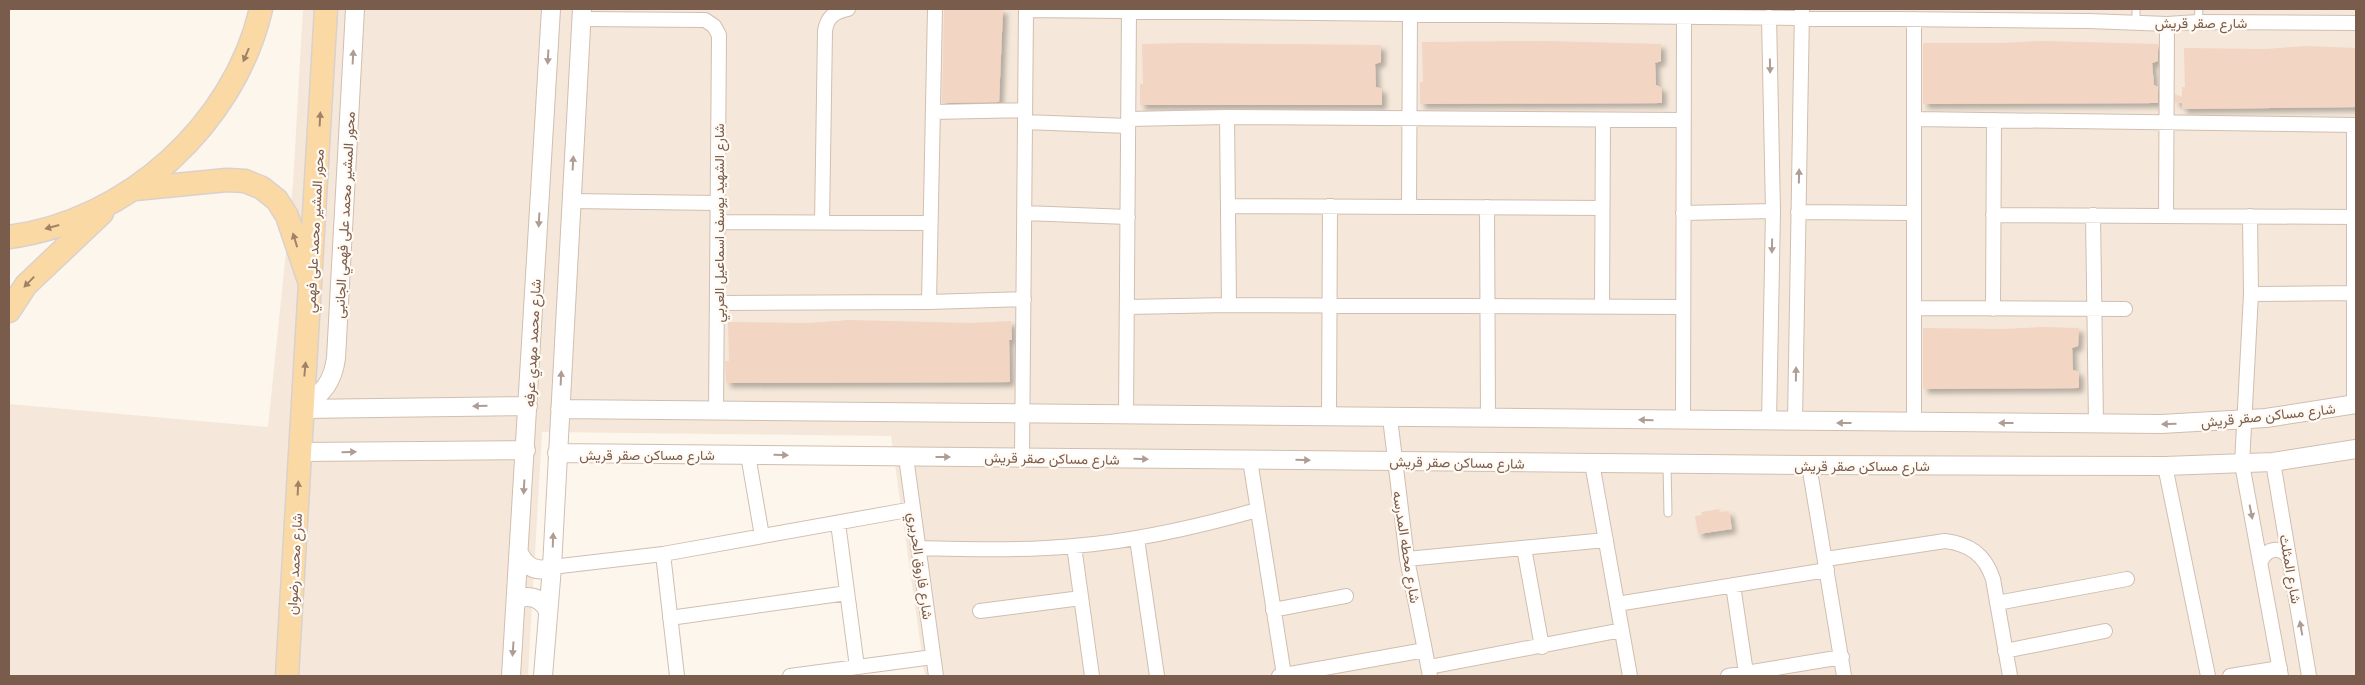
<svg xmlns="http://www.w3.org/2000/svg" width="2365" height="685" font-family="'Golos Text',Vazirmatn,sans-serif">
<defs>
<filter id="shadow"><feDropShadow dx="4.5" dy="4.5" stdDeviation="2.5" flood-color="#0004"/></filter>
</defs>
<rect width="100%" height="100%" fill="#fdf6ec"/>
<path fill="#f5e8da" d="M303 9H2356V676H925L891 436 542 432 528 676H9V404L268 427 293 183Z"/>
<path fill="#f3d5c3" filter="url(#shadow)" d="M944 9H1003L999 102 942 103Z
M1544 41 1661 44V61L1655 63 1656 85 1662 88V103L1420 104V82H1423L1422 42Z
M2041 41 2158 44V61L2152 63 2154 85 2158 87V103L1923 104V43H2001Z
M1183 43 1381 45V62L1375 64 1376 87 1382 89V105H1140V84H1143L1142 44Z
M2306 46 2356 48V107L2182 109V103H2175V94L2182 97V87H2185L2184 48 2265 49Z
M849 320 971 323 1011 321 1012 340H1009L1010 382 726 383 725 361H729L728 322 809 323Z
M2042 327 2079 328 2078 346 2072 348 2073 370 2079 372V388L1923 389V328L2001 329Z
M1719 509 1720 512 1729 511 1732 529 1698 534 1695 516 1702 515 1701 512Z"/>
<g fill="none" stroke-linecap="round" stroke-linejoin="round">
<defs>
<path id="service" d="M2136 21V9
M2198 22 2199 9
M1667 464 1668 513"/>
<path id="minor" d="M1026 10 2089 21 2167 24 2198 22 2356 23
M581 19 705 20 714 26 719 35 716 411
M1914 19V423
M933 112 1025 110
M1227 117 1229 305
M1128 119 1227 117 1684 120
M1914 119 2356 125
M1025 122 1128 126
M571 201 718 203
M1228 206 1602 208
M1409 207 1410 14
M1487 207 1488 419
M1798 212 1914 213
M1024 213 1128 217
M1683 213 1773 211
M1993 215 2354 217
M2093 215 2096 424
M2166 216 2167 24
M2250 216 2251 294 2242 464 2281 676
M718 222 930 223
M822 223 825 31C827 17 834 12 848 9
M2251 294 2354 293
M929 302 935 9
M717 303 929 302 1024 299
M1602 306 1603 120
M1127 307 1229 305 1683 307
M1914 308 2125 309
M1993 309 1994 120
M2354 404V125
M1126 415 1129 11
M1329 417 1330 206
M1390 418 1407 559 1430 676
M1683 421 1684 17
M1769 422 1773 211 1769 17
M1795 422 1802 9
M748 455 762 536
M906 457 936 676
M1022 458 1026 9
M1250 460 1284 675
M2273 462 2309 676
M1592 463 1630 676
M1809 465 1844 676
M2165 466 2208 676
M838 523 857 667
M1137 539 1157 676
M1074 546 1092 676
M918 548C970 549 1022 551 1074 546 1136 541 1197 527 1257 510
M1524 548 1542 647
M663 554 677 676
M1407 559 1606 540
M1826 559 1945 541C1970 544 1985 555 1993 579L2010 676
M2261 561C2267 548 2279 546 2289 557
M552 567 663 554 913 509
M1733 585 1746 673
M1997 603 2127 579
M1617 604 1827 570
M1273 610 1346 596
M980 611 1081 598
M670 618 847 593
M2005 651 2105 631
M1429 667 1622 630
M790 676 933 657
M1279 676 1425 650
M1728 676 1842 657
M2230 676 2280 668"/>
<path id="tertiary" d="M302 406C323 395 333 381 336 358L355 9
M302 409 528 406
M560 409 2161 424 2266 418 2356 404
M300 452 526 450
M557 453 1809 465 2165 466 2273 462 2356 449
M520 555C527 568 538 573 552 567
M516 599C530 594 542 598 548 611
M511 676 551 9
M543 676 552 567 582 9"/>
<path id="primary" d="M135 189 227 180 245 181 262 188 277 200 287 216 308 278
M9 237C128 221 234 125 261 9
M9 311 26 285 102 213
M287 676 326 9"/>
</defs>
<use href="#service" stroke="#d1beb0" stroke-width="9"/>
<use href="#minor" stroke="#d1beb0" stroke-width="16"/>
<use href="#tertiary" stroke="#d1beb0" stroke-width="20"/>
<use href="#primary" stroke="#dad1cd" stroke-width="25"/>
<use href="#service" stroke="#fff" stroke-width="7"/>
<use href="#minor" stroke="#fff" stroke-width="14"/>
<use href="#tertiary" stroke="#fff" stroke-width="18"/>
<use href="#primary" stroke="#fbd9a5" stroke-width="22"/>
</g>
<defs><path id="oneway-solid" d="M-6-.8H1V-3.2L6.5 0L1 3.2V.8H-6Z" transform="scale(1.25)"/></defs>
<g fill="#a18267">
<use href="#oneway-solid" transform="translate(246 55) rotate(113)"/>
<use href="#oneway-solid" transform="translate(320 119) rotate(-87)"/>
<use href="#oneway-solid" transform="translate(52 227) rotate(165)"/>
<use href="#oneway-solid" transform="translate(295 240) rotate(-107)"/>
<use href="#oneway-solid" transform="translate(29 282) rotate(134)"/>
<use href="#oneway-solid" transform="translate(305 369) rotate(-85)"/>
<use href="#oneway-solid" transform="translate(298 488) rotate(-87)"/>
</g>
<g fill="#af9d94">
<use href="#oneway-solid" transform="translate(353 57) rotate(-87)"/>
<use href="#oneway-solid" transform="translate(548 57) rotate(93)"/>
<use href="#oneway-solid" transform="translate(1770 66) rotate(89)"/>
<use href="#oneway-solid" transform="translate(573 163) rotate(-87)"/>
<use href="#oneway-solid" transform="translate(1799 176) rotate(-89)"/>
<use href="#oneway-solid" transform="translate(539 220) rotate(93)"/>
<use href="#oneway-solid" transform="translate(1772 246) rotate(91)"/>
<use href="#oneway-solid" transform="translate(1796 374) rotate(-89)"/>
<use href="#oneway-solid" transform="translate(561 378) rotate(-87)"/>
<use href="#oneway-solid" transform="translate(480 406) rotate(179)"/>
<use href="#oneway-solid" transform="translate(1646 420) rotate(-179)"/>
<use href="#oneway-solid" transform="translate(1844 423) rotate(-180)"/>
<use href="#oneway-solid" transform="translate(2006 423) rotate(-180)"/>
<use href="#oneway-solid" transform="translate(2169 424) rotate(178)"/>
<use href="#oneway-solid" transform="translate(349 452) rotate(-1)"/>
<use href="#oneway-solid" transform="translate(781 455) rotate(1)"/>
<use href="#oneway-solid" transform="translate(943 457)"/>
<use href="#oneway-solid" transform="translate(1141 459) rotate(1)"/>
<use href="#oneway-solid" transform="translate(1303 460) rotate(1)"/>
<use href="#oneway-solid" transform="translate(524 487) rotate(93)"/>
<use href="#oneway-solid" transform="translate(2251 512) rotate(79)"/>
<use href="#oneway-solid" transform="translate(553 540) rotate(-88)"/>
<use href="#oneway-solid" transform="translate(2301 628) rotate(-100)"/>
<use href="#oneway-solid" transform="translate(513 649) rotate(94)"/>
</g>
<g text-anchor="middle" dominant-baseline="central" stroke-width="4.5" stroke-linejoin="round" paint-order="stroke">
<g font-size="14" fill="#7a5c4d" stroke="#fffaf3">
<text x="2201" y="22">شارع صقر قريش</text>
<text transform="translate(344 215) rotate(-87)">محور المشير محمد على فهمي الجانبى</text>
<text transform="translate(718 223) rotate(-90)">شارع الشهيد يوسف اسماعيل العربي</text>
<text transform="translate(314 231) rotate(-87)">محور المشير محمد على فهمي</text>
<text transform="translate(532 343) rotate(-87)">شارع محمد مهدي عرفه</text>
<text transform="translate(2268 415) rotate(-6)">شارع مساكن صقر قريش</text>
<text x="647" y="454">شارع مساكن صقر قريش</text>
<text transform="translate(1052 458) rotate(1)">شارع مساكن صقر قريش</text>
<text transform="translate(1457 462) rotate(1)">شارع مساكن صقر قريش</text>
<text x="1862" y="465">شارع مساكن صقر قريش</text>
<text transform="translate(1407 547) rotate(81)">شارع محطه المدرسه</text>
<text transform="translate(294 564) rotate(-87)">شارع محمد رضوان</text>
<text transform="translate(921 566) rotate(82)">شارع فاروق الحريري</text>
<text transform="translate(2291 569) rotate(80)">شارع المثلث</text>
</g>
</g>
<rect width="2365" height="685" fill="none" stroke="#7a5c4d" stroke-width="20"/>
</svg>
